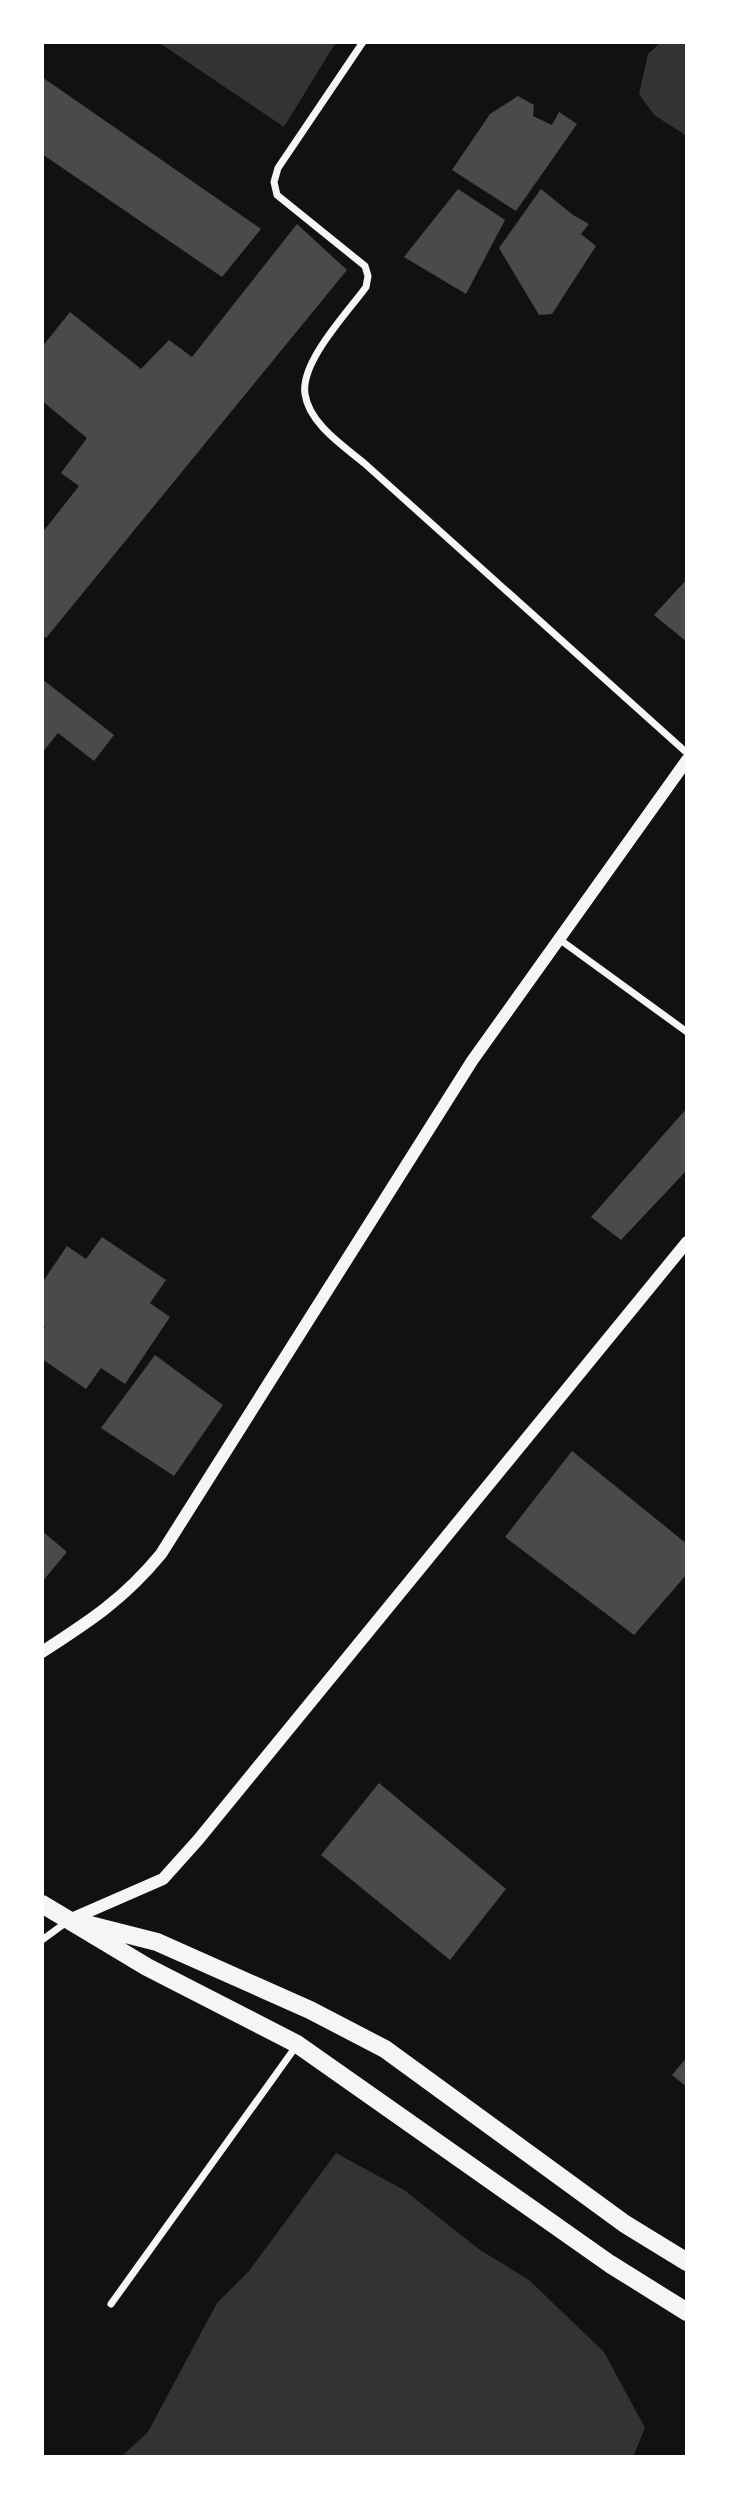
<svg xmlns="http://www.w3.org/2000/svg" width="729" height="2499" font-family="Mulish,sans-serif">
<rect width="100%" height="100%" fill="#111"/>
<path fill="#333" d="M158 42H336L284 127Z
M661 42H687V136L654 115 639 94 648 54Z
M336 2153 404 2190 480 2250 529 2280 604 2352 645 2428 633 2457H121L148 2432 217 2303 249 2271Z"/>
<path fill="#4a4a4a" d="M42 77 261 229 222 277 42 154Z
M518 96 534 105 533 116 552 125 559 112 577 124 516 211 452 170 490 114Z
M458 189 505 220 466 294 404 257Z
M541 189 573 215 589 224 581 234 596 246 552 314 539 315 499 248Z
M297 224 347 270 46 638 42 635V533L79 486 61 473 87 438 42 401V347L70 312 141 369 169 340 192 357Z
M687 579V642L654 615Z
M42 679 114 735 94 761 58 733 42 753Z
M687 1108V1170L621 1240 591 1217Z
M102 1237 166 1280 150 1303 170 1317 125 1384 101 1368 86 1389 42 1359V1332L45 1327 42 1325V1283L67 1246 86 1259Z
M155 1355 223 1405 174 1476 101 1428Z
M572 1451 687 1544V1574L634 1635 505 1537Z
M42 1531 67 1552 42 1582Z
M379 1783 506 1889 450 1960 321 1855Z
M687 2057V2087L672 2075Z"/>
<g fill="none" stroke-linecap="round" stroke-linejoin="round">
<path stroke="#f5f5f5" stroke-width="7" d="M363 42 278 168 274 182 277 195 365 266 368 276 366 287C348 312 300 362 305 394 309 423 342 445 364 463L687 753
M559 939 687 1032
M42 1940 68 1921
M111 2304 297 2045"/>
<path stroke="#f5f5f5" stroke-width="12" d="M42 1652C90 1621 124 1599 161 1554L472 1061 687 760
M69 1920 163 1879 198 1840 687 1242"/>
<path stroke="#f5f5f5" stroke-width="18" d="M42 1904 147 1967 297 2044 610 2264 687 2312
M86 1924 157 1942 310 2010 385 2049 625 2224 687 2262"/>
</g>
<rect width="729" height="2499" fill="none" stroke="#ffffff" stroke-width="88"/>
</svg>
